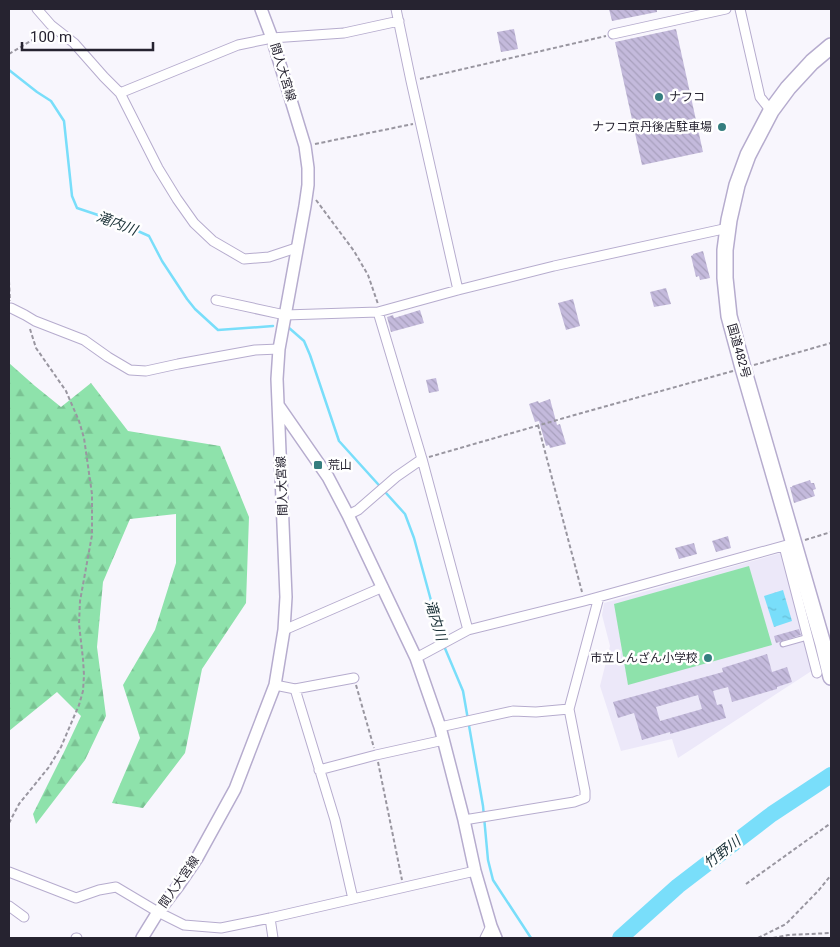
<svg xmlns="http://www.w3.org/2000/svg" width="840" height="947" font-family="Roboto,'Noto Sans JP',sans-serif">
<defs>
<pattern id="forest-firs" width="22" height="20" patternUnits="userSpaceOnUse" patternTransform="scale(1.25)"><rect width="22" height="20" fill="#8ee2ab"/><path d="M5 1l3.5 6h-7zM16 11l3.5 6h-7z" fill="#7ac293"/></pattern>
<pattern id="water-ripples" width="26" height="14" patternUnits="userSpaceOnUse" patternTransform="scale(1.25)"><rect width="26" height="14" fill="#79defa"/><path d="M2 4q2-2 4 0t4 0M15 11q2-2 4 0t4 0" fill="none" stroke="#68bed7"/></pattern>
<pattern id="building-back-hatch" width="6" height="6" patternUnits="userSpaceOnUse" patternTransform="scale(1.25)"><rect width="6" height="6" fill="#c4badc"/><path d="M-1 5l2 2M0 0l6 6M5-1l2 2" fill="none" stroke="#a8a0bd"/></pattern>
</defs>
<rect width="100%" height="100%" fill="#f8f6fd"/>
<path fill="#ece8f9" d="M781 553 813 670 678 758 672 739 621 751 600 686 610 646 602 615 604 603Z"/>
<path fill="url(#forest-firs)" d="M9 363 35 386 61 407 91 383 128 431 220 446 249 517 246 603 202 669 185 753 143 808 112 803 140 738 123 685 155 630 176 563V514L130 519 103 582 97 647 106 716 85 760 36 824 33 814 65 750 81 716 57 692 9 731Z"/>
<path fill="#8ee2ab" d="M749 566 772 645 628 685 614 604Z"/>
<path fill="url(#water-ripples)" d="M783 590 792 621 774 627 764 596Z"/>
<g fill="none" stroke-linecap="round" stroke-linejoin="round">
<path stroke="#79defa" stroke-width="2.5" d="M9 70 37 92 51 101 64 121 72 196 77 208 113 220 149 236 162 261 187 299 195 309 218 330 273 326
M288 327 304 341 310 355 339 441 405 514 414 538 442 641
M444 646 463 691 483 806 488 860 493 880 531 938"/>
<path stroke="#79defa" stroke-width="16" d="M620 938 678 886 772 814 831 775"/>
</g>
<path fill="url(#building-back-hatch)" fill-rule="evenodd" d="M609 9H657V12L612 21Z
M514 29 518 49 501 52 497 32Z
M676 29 703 152 642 165 615 42Z
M703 251 710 278 700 280 699 276 696 277 691 256 693 255V254Z
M666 288 671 304 654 307 650 292Z
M573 299 580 326 566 330 558 303Z
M420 310 424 323 391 332 387 317 393 315 394 318Z
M436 378 439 391 429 393 426 380Z
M550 399 557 425 560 424 566 444 550 448 549 445 546 446 539 421 535 422 529 404 538 401 539 403Z
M810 480 811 483H814L816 489 813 490 815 496 794 503 790 487H792V486Z
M728 536 731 548 716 552 712 541Z
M694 543 697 554 679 559 675 548Z
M799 629 801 635 776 643 774 636Z
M767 654 772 672 787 667 792 682 777 687V689L732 702 728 687 713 691 717 705 722 704 726 718 670 734V732L642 740 634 713 618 718 613 702 723 672 722 668ZM698 695 702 709 660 721 656 707Z"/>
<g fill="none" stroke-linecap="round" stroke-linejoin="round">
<defs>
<path id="lane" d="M783 644 808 637"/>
<path id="street" d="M37 9 51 25 74 43 104 77 120 93 158 168 177 199 194 223 213 241 244 259 269 257 296 248
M396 9 411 81 458 290
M740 9 760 97 771 111
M613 34 726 9
M120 93 238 45 272 38 344 33 399 21
M216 300 285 315 378 312 422 459 468 630 584 601 794 543
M11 308 25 315 35 321 84 340 108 357 130 370 146 371 178 364 255 350 279 349
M378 312 458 290 554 266 728 228
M348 515 358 510 396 477 422 459
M784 546 817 673
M284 630 383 587
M416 658 468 630
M275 685 295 689 354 678
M295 689 335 820 353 899
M440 727 513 711 536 712 569 709
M319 770 376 755 444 740
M464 820 574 802 585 798V791L569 709 599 597
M9 872 76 898 99 890 116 887 158 912 184 925 221 928 270 918 475 871
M9 906 24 917
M270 918 273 938
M76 938H77
M485 938 491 926"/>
<path id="secondary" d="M278 405 328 477 348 515 416 658 440 727 464 820 475 871 491 926 496 938
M142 938 158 912 178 886 197 858 235 789 275 685 284 630 286 597 277 379 279 349 305 206 308 185V168L305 146 272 38 261 9"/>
<path id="highway" d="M831 46 812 62 788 88 771 111 748 155 737 185 729 220 725 250V278L729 316 743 368 823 644 831 677"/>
</defs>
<use href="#lane" stroke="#b6acce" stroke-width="7"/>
<use href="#street" stroke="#b6acce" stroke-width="11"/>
<use href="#secondary" stroke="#b6acce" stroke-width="14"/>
<use href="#highway" stroke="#b6acce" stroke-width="18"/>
<path stroke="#9996a0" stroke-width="2" stroke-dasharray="4 2.5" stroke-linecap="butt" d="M9 54 39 36 46 30
M420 79 606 36
M315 144 413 124
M316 200 354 251 368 275 378 304
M9 281 10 301
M754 365 831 343
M538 425 582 592
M429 457 578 414 733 371
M805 540 831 532
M356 685 374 748
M378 762 402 880
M9 823 19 804 49 767 61 747 79 705 83 691 84 675 83 659 79 624 80 601 92 535V494L84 438 79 421 66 391 36 348 30 329
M746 884 831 823
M758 938 786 924 819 890 831 875
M773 938 788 935 831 933"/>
<use href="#lane" stroke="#fff" stroke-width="4.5"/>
<use href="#street" stroke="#fff" stroke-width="9"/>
<use href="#secondary" stroke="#fff" stroke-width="11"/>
<use href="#highway" stroke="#fff" stroke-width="15"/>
</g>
<g fill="#357e7f" stroke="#fff" stroke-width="2">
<circle cx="659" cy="97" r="5"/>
<circle cx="722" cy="127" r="5"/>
<rect x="313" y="460" width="10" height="10" rx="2.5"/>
<circle cx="708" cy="658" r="5"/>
</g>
<g text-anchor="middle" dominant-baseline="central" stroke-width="5" stroke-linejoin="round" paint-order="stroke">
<g font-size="12" fill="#262330" stroke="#fff">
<text transform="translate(283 72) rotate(73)">間人大宮線</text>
<text transform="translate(739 351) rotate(74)">国道482号</text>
<text transform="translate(282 486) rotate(-92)">間人大宮線</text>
<text transform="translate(179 882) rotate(-55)">間人大宮線</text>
</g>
<g font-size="12" fill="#262330" stroke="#fff" text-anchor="start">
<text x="669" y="97">ナフコ</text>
<text x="712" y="127" text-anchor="end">ナフコ京丹後店駐車場</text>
<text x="328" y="465">荒山</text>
<text x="698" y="658" text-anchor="end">市立しんざん小学校</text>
</g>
<g font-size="14" font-style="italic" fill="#193036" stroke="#fff">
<text transform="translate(117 223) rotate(21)">滝内川</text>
<text transform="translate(436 620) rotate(73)">滝内川</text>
<text transform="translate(722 852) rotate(-38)">竹野川</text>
</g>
</g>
<rect width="840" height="947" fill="none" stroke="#262330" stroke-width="20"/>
<path d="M22 42v8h131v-8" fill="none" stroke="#262330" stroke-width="2.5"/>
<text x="30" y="42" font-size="15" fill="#262330" stroke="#ffffff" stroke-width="4" paint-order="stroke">100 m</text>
</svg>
